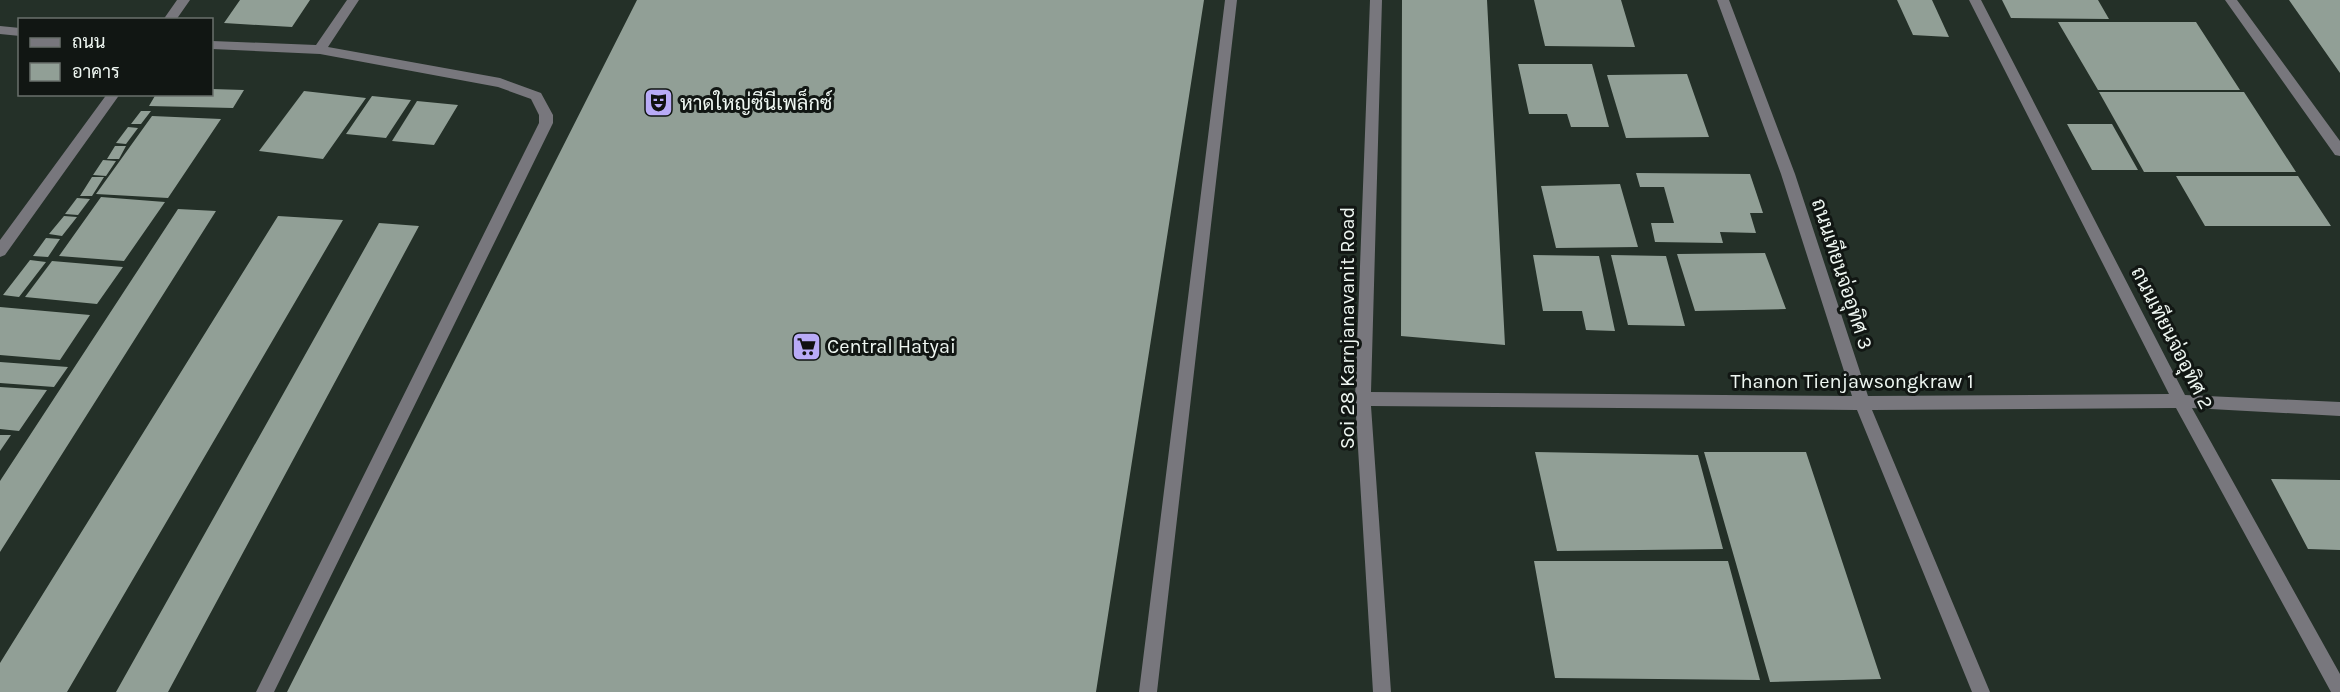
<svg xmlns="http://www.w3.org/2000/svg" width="2340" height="692" font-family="Karla,Sarabun,sans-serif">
<rect width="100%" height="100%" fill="#243028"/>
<path fill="#919f96" d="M240 0H310L292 27 224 23Z
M637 0H1204L1096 692H287Z
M1402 0H1487L1505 345 1401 336Z
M1534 0H1621L1635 47 1545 46Z
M1897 0H1932L1949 37 1913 35Z
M2002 0H2098L2109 19 2011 18Z
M2289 0H2340V73Z
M2058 22H2196L2240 90H2098Z
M1518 64H1592L1609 127H1571L1567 114H1529Z
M1687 74 1709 137 1626 138 1607 75Z
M212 89 244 90 233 108 149 106 156 94H212Z
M304 91 366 98 323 159 259 151Z
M2099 92H2244L2296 172H2144Z
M372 96 411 100 386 138 346 134Z
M417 101 458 105 434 145 392 141Z
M141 111H151L141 124H131Z
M152 116 221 119 168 198 96 194Z
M2067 124H2112L2138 170H2092Z
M128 127 138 128 126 144 116 143Z
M115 146H126L119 159H107Z
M103 160 116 161 106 176 93 175Z
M1636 173 1750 174 1763 213H1750L1756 233 1720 232 1723 243 1655 242 1651 223H1674L1664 187H1640Z
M2176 176H2298L2331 226H2205Z
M92 177H104L92 196H80Z
M1620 184 1638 247 1556 248 1541 186Z
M101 197 165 202 124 261 59 256Z
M77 198 90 199 78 215 65 214Z
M178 209 216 211 0 552V481Z
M64 216 77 217 62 236 49 234Z
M278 216 343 220 67 692H0V663Z
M379 223 419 226 168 692H116Z
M46 238 60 239 48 257 33 256Z
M1765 253 1786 309 1695 311 1677 254Z
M1533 255 1599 256 1615 331 1586 330 1582 311H1543Z
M1611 255 1666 256 1685 326 1628 325Z
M30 260 46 262 19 297 3 295Z
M52 261 123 267 97 304 25 297Z
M0 307 90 315 60 360 0 355Z
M0 362 68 367 54 387 0 383Z
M0 387 47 390 19 431 0 429Z
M0 435H11L0 451Z
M1535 452 1698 455 1723 549 1557 551Z
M1704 452H1806L1881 679 1770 682Z
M2271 479 2340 480V550L2308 549Z
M1534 561H1728L1760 680 1555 678Z"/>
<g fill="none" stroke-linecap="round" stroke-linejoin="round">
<path fill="#78777d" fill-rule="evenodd" d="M177 0H190L176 20H163Z
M347 0H359L328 47 500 78 541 93 553 115V123L274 692H256L539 123V115L531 99 498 87 320 54 212 49V41L316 45Z
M1225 0H1237L1157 692H1139Z
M1370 0H1382L1371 392 1852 396 1781 174 1717 0H1729L1795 174 1868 396 2169 394 1969 0H1981L2185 395 2340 402V416L2192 408 2340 674V692H2331L2176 408 1872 410 1990 692H1972L1857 410 1371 406 1391 692H1373L1355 399Z
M2225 0H2237L2340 141V156L2335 155Z
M0 26 20 28V36L0 34Z
M107 94H120L5 255 0 257V240Z"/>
</g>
<defs>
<symbol id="theatre-square" viewBox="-11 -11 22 22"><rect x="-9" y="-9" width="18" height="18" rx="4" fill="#b9abf7" stroke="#111613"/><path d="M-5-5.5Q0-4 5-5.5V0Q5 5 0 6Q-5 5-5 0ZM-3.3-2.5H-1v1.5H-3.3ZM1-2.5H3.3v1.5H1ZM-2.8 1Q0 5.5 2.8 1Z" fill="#111"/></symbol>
<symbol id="supermarket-square" viewBox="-11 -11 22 22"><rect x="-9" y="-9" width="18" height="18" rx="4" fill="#b9abf7" stroke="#111613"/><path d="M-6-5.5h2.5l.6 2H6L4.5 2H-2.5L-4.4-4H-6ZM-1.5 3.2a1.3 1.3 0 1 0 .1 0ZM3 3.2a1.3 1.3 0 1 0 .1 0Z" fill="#111"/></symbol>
</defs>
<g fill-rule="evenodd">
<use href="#theatre-square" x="642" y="86" width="33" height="33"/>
<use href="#supermarket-square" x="790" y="330" width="33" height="33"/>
</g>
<g text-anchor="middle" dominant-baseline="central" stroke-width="6" stroke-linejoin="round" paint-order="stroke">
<g font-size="20" fill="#eff7f2" stroke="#111613" text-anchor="start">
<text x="680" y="103">หาดใหญ่ซีนีเพล็กซ์</text>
<text x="827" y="346">Central Hatyai</text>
</g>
<g font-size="20" fill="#eff7f2" stroke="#111613">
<text transform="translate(1842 274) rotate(72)">ถนนเทียนจ่ออุทิศ 3</text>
<text transform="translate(1347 328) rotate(-90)">Soi 28 Karnjanavanit Road</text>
<text transform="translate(2172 338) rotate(63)">ถนนเทียนจ่ออุทิศ 2</text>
<text x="1852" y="381">Thanon Tienjawsongkraw 1</text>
</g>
</g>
<rect x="18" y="18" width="195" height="78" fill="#111613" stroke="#6a706c" stroke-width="1.5"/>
<rect x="30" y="38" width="30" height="9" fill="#78777d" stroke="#6a706c" stroke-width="1.5"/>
<text x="72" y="48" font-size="18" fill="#eff7f2">ถนน</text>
<rect x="30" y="63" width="30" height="18" fill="#919f96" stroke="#6a706c" stroke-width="1.5"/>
<text x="72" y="78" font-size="18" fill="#eff7f2">อาคาร</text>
</svg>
